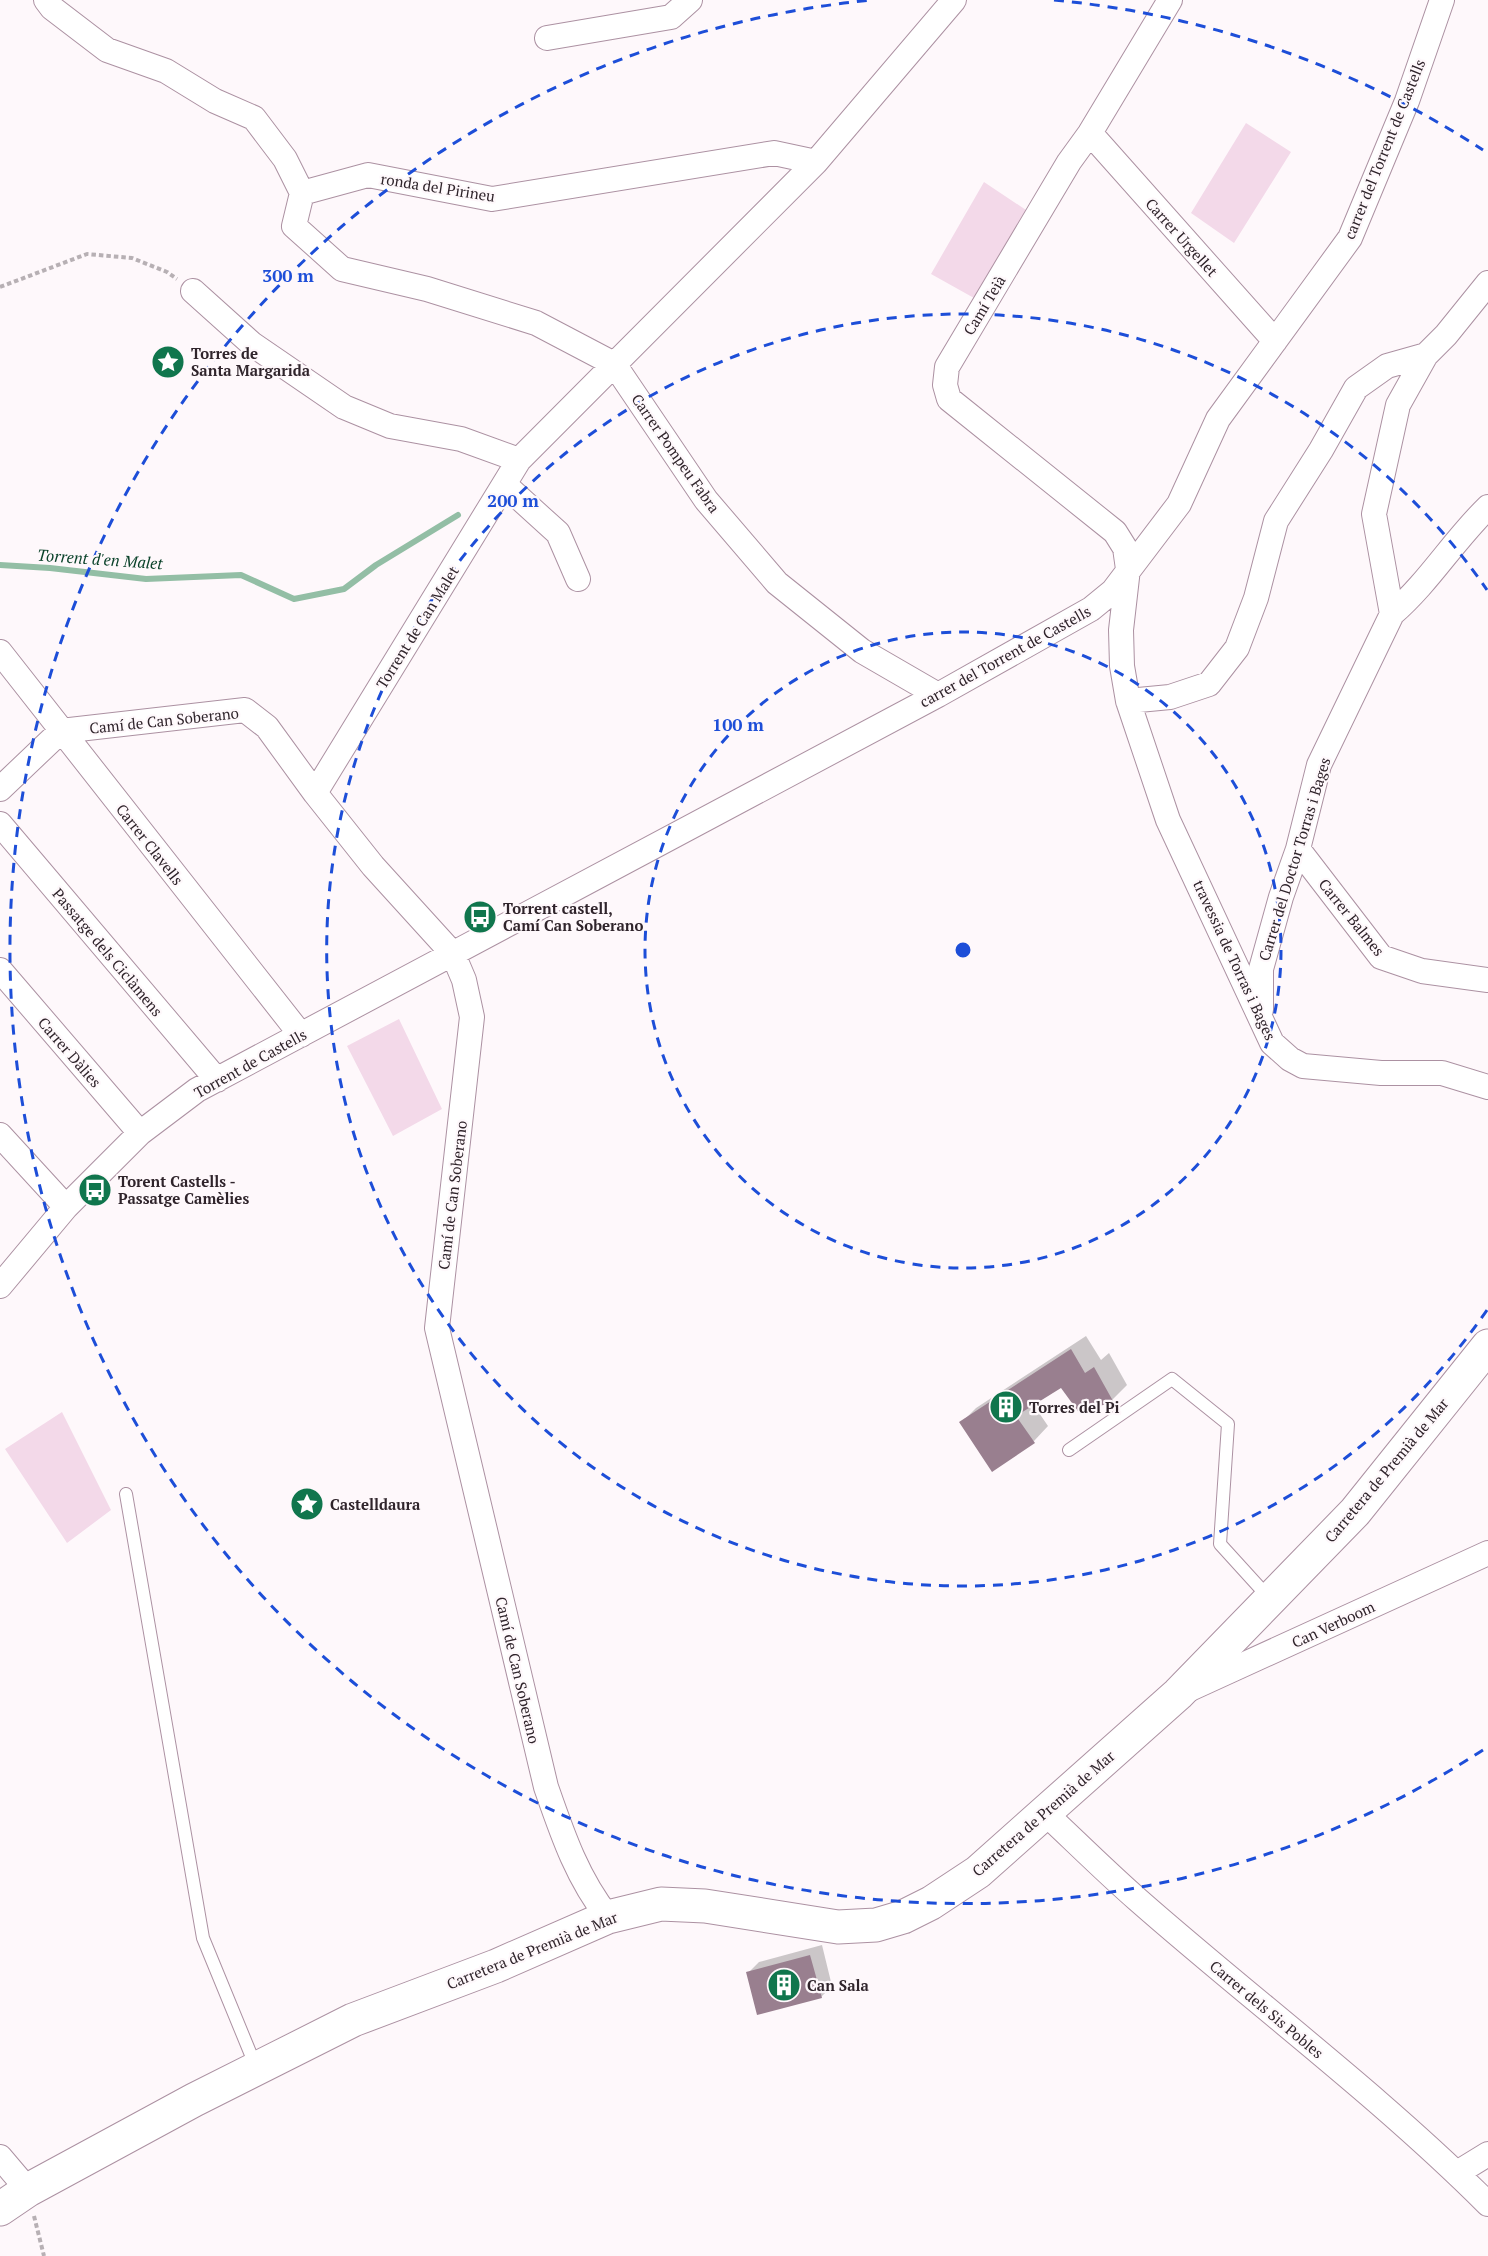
<svg xmlns="http://www.w3.org/2000/svg" width="1488" height="2256" font-family="'PT Serif',serif">
<rect width="100%" height="100%" fill="#fef8fb"/>
<path fill="#f3d9e9" d="M1246 123 1291 152 1234 243 1191 213Z
M984 182 1026 210 974 298 931 274Z
M399 1019 442 1109 393 1136 347 1046Z
M62 1412 111 1510 67 1543 5 1449Z"/>
<path fill="#0003" d="M1086 1336 1101 1360 1109 1353 1127 1385 1112 1400 1062 1386 1033 1404 1048 1426 1034 1441 961 1423 976 1408Z
M822 1945 832 1986 821 1997 748 1973 759 1962Z"/>
<g fill="none" stroke-linecap="round" stroke-linejoin="round">
<path stroke="#93bea5" stroke-width="6" d="M0 565 50 568 146 579 241 575 294 599 344 589 376 565 458 515"/>
</g>
<path fill="#997f8f" d="M1071 1349 1085 1373 1094 1367 1113 1401 1080 1414 1061 1388 1016 1416 1035 1443 992 1472 959 1422Z
M810 1955 822 1998 757 2015 746 1972Z"/>
<g fill="none" stroke-linecap="round" stroke-linejoin="round">
<defs>
<path id="lane" d="M1069 1450 1172 1379 1228 1424 1220 1544 1270 1599
M126 1494 203 1938 256 2067"/>
<path id="street" d="M46 0 52 8 107 50 166 71 215 101 254 118 285 159 302 193
M1170 0 1090 133 1069 162 947 367 945 385 949 399 1115 532 1125 548 1128 569 1121 630 1122 666 1128 701 1168 820 1272 1043 1290 1059 1303 1066 1381 1073H1442L1488 1087
M547 38 671 17 690 0
M1090 133 1275 341
M816 162 774 153 492 199 368 175 302 193 294 226 342 269 427 289 536 323 614 364 706 500 777 583 862 651 938 695
M193 291 252 344 344 407 390 426 461 439 519 460
M505 485 558 533 578 579
M1392 614C1429 582 1453 541 1488 507
M0 652 301 1035
M1128 701 1170 697 1209 684 1237 648 1256 598 1276 521 1321 450 1356 388 1387 366 1426 355
M61 731 245 710 267 727 315 793 373 866 453 954 464 980 472 1017 437 1328 546 1787C562 1833 577 1878 608 1917
M0 789 61 731
M315 793 519 460 816 162 954 0
M0 824 217 1080
M1298 849 1381 957 1422 971 1488 980
M0 970 140 1133
M1261 1010V969L1281 897 1298 849 1319 765 1392 614 1374 514 1398 405 1426 355 1446 335 1488 283
M0 1135 66 1207
M0 1286 66 1207 140 1133 197 1090 938 695 1091 609 1113 591 1179 504 1218 419 1350 238 1407 101 1442 0
M1190 1689 1488 1553
M1045 1813C1076 1842 1106 1872 1138 1900 1254 2002 1379 2095 1488 2204
M0 2157 28 2190
M1457 2173 1488 2154"/>
<path id="secondary" d="M0 2209 28 2190 194 2100 353 2020 496 1966 608 1917 661 1904 705 1906 838 1927 876 1925 903 1917 931 1903 978 1872 1178 1694 1355 1512 1488 1346"/>
</defs>
<use href="#lane" stroke="#ac91a2" stroke-width="14"/>
<use href="#street" stroke="#ac91a2" stroke-width="26"/>
<use href="#secondary" stroke="#ac91a2" stroke-width="35"/>
<path stroke="#b7b0b4" stroke-width="4" stroke-dasharray="4.5 3" stroke-linecap="butt" d="M0 287 87 254 132 258 167 272 177 279
M34 2216 44 2256"/>
<use href="#lane" stroke="#fff" stroke-width="12"/>
<use href="#street" stroke="#fff" stroke-width="24"/>
<use href="#secondary" stroke="#fff" stroke-width="33"/>
</g>
<g fill="none" stroke="#1d4ed8" stroke-width="3" stroke-dasharray="10 8">
<circle cx="963" cy="950" r="318"/>
<path d="M1487 1310A636 636 0 1 1 1487 590"/>
<path d="M1483 1750A954 954 0 1 1 872 0M1054 0A954 954 0 0 1 1483 150"/>
</g>
<defs>
<symbol id="sight-disc" viewBox="-11 -11 22 22"><circle r="9.5" fill="#10764d" stroke="#fef8fb"/><path d="M0-6L1.8-2.2L6-1.7L2.9 1.2L3.7 5.4L0 3.3L-3.7 5.4L-2.9 1.2L-6-1.7L-1.8-2.2Z" fill="#fff"/></symbol>
<symbol id="bus-disc" viewBox="-11 -11 22 22"><circle r="9.5" fill="#10764d" stroke="#fef8fb"/><path d="M-5-6H5V4H4V6H2V4H-2V6H-4V4H-5ZM-3.5-4V0h7V-4ZM-3.5 1.2v1.5H-2V1.2ZM2 1.2v1.5H3.5V1.2Z" fill="#fff"/></symbol>
<symbol id="building-disc" viewBox="-11 -11 22 22"><circle r="9.5" fill="#10764d" stroke="#fef8fb"/><path d="M-4-6H4V6H1V3H-1V6H-4ZM-2.5-4.3h1.7v1.8h-1.7ZM.8-4.3h1.7v1.8H.8ZM-2.5-1h1.7V.8h-1.7ZM.8-1h1.7V.8H.8Z" fill="#fff"/></symbol>
</defs>
<g fill-rule="evenodd">
<use href="#sight-disc" x="149" y="343" width="38" height="38"/>
<use href="#bus-disc" x="461" y="898" width="38" height="38"/>
<use href="#bus-disc" x="76" y="1171" width="38" height="38"/>
<use href="#building-disc" x="987" y="1388" width="38" height="38"/>
<use href="#sight-disc" x="288" y="1485" width="38" height="38"/>
<use href="#building-disc" x="765" y="1966" width="38" height="38"/>
</g>
<g text-anchor="middle" dominant-baseline="central" stroke-width="4.5" stroke-linejoin="round" paint-order="stroke">
<g font-size="15" fill="#2f242b" stroke="#fef8fb">
<text transform="translate(1384 149) rotate(-68)">carrer del Torrent de Castells</text>
<text transform="translate(438 187) rotate(9)">ronda del Pirineu</text>
<text transform="translate(1182 237) rotate(48)">Carrer Urgellet</text>
<text transform="translate(984 305) rotate(-59)">Camí Teià</text>
<text transform="translate(676 453) rotate(55)">Carrer Pompeu Fabra</text>
<text transform="translate(417 627) rotate(-58)">Torrent de Can Malet</text>
<text transform="translate(1005 656) rotate(-29)">carrer del Torrent de Castells</text>
<text transform="translate(164 720) rotate(-6)">Camí de Can Soberano</text>
<text transform="translate(150 844) rotate(52)">Carrer Clavells</text>
<text transform="translate(1294 859) rotate(-73)">Carrer del Doctor Torras i Bages</text>
<text transform="translate(1352 917) rotate(51)">Carrer Balmes</text>
<text transform="translate(108 952) rotate(50)">Passatge dels Ciclàmens</text>
<text transform="translate(1235 960) rotate(65)">travessia de Torras i Bages</text>
<text transform="translate(70 1052) rotate(49)">Carrer Dàlies</text>
<text transform="translate(250 1063) rotate(-29)">Torrent de Castells</text>
<text transform="translate(452 1195) rotate(-83)">Camí de Can Soberano</text>
<text transform="translate(1386 1470) rotate(-50)">Carretera de Premià de Mar</text>
<text transform="translate(1333 1624) rotate(-25)">Can Verboom</text>
<text transform="translate(518 1670) rotate(77)">Camí de Can Soberano</text>
<text transform="translate(1043 1813) rotate(-41)">Carretera de Premià de Mar</text>
<text transform="translate(532 1950) rotate(-22)">Carretera de Premià de Mar</text>
<text transform="translate(1267 2009) rotate(40)">Carrer dels Sis Pobles</text>
</g>
<g font-size="15" font-weight="bold" fill="#2f242b" stroke="#fef8fb" text-anchor="start">
<text x="191" y="353">Torres de<tspan x="191" dy="17">Santa Margarida</tspan></text>
<text x="503" y="908">Torrent castell,<tspan x="503" dy="17">Camí Can Soberano</tspan></text>
<text x="118" y="1181">Torent Castells -<tspan x="118" dy="17">Passatge Camèlies</tspan></text>
<text x="1029" y="1407">Torres del Pi</text>
<text x="330" y="1504">Castelldaura</text>
<text x="807" y="1985">Can Sala</text>
</g>
<g font-size="16" font-style="italic" fill="#0b432b" stroke="#fef8fb">
<text transform="translate(100 559) rotate(4)">Torrent d'en Malet</text>
</g>
</g>
<circle cx="963" cy="950" r="9" fill="#1d4ed8" stroke="#fef8fb" stroke-width="3"/>
<g font-size="18" text-anchor="middle" font-weight="bold" fill="#1d4ed8" stroke="#fef8fb" stroke-width="4.5" stroke-linejoin="round" paint-order="stroke">
<text x="288" y="282">300 m</text>
<text x="513" y="507">200 m</text>
<text x="738" y="731">100 m</text>
</g>
</svg>
